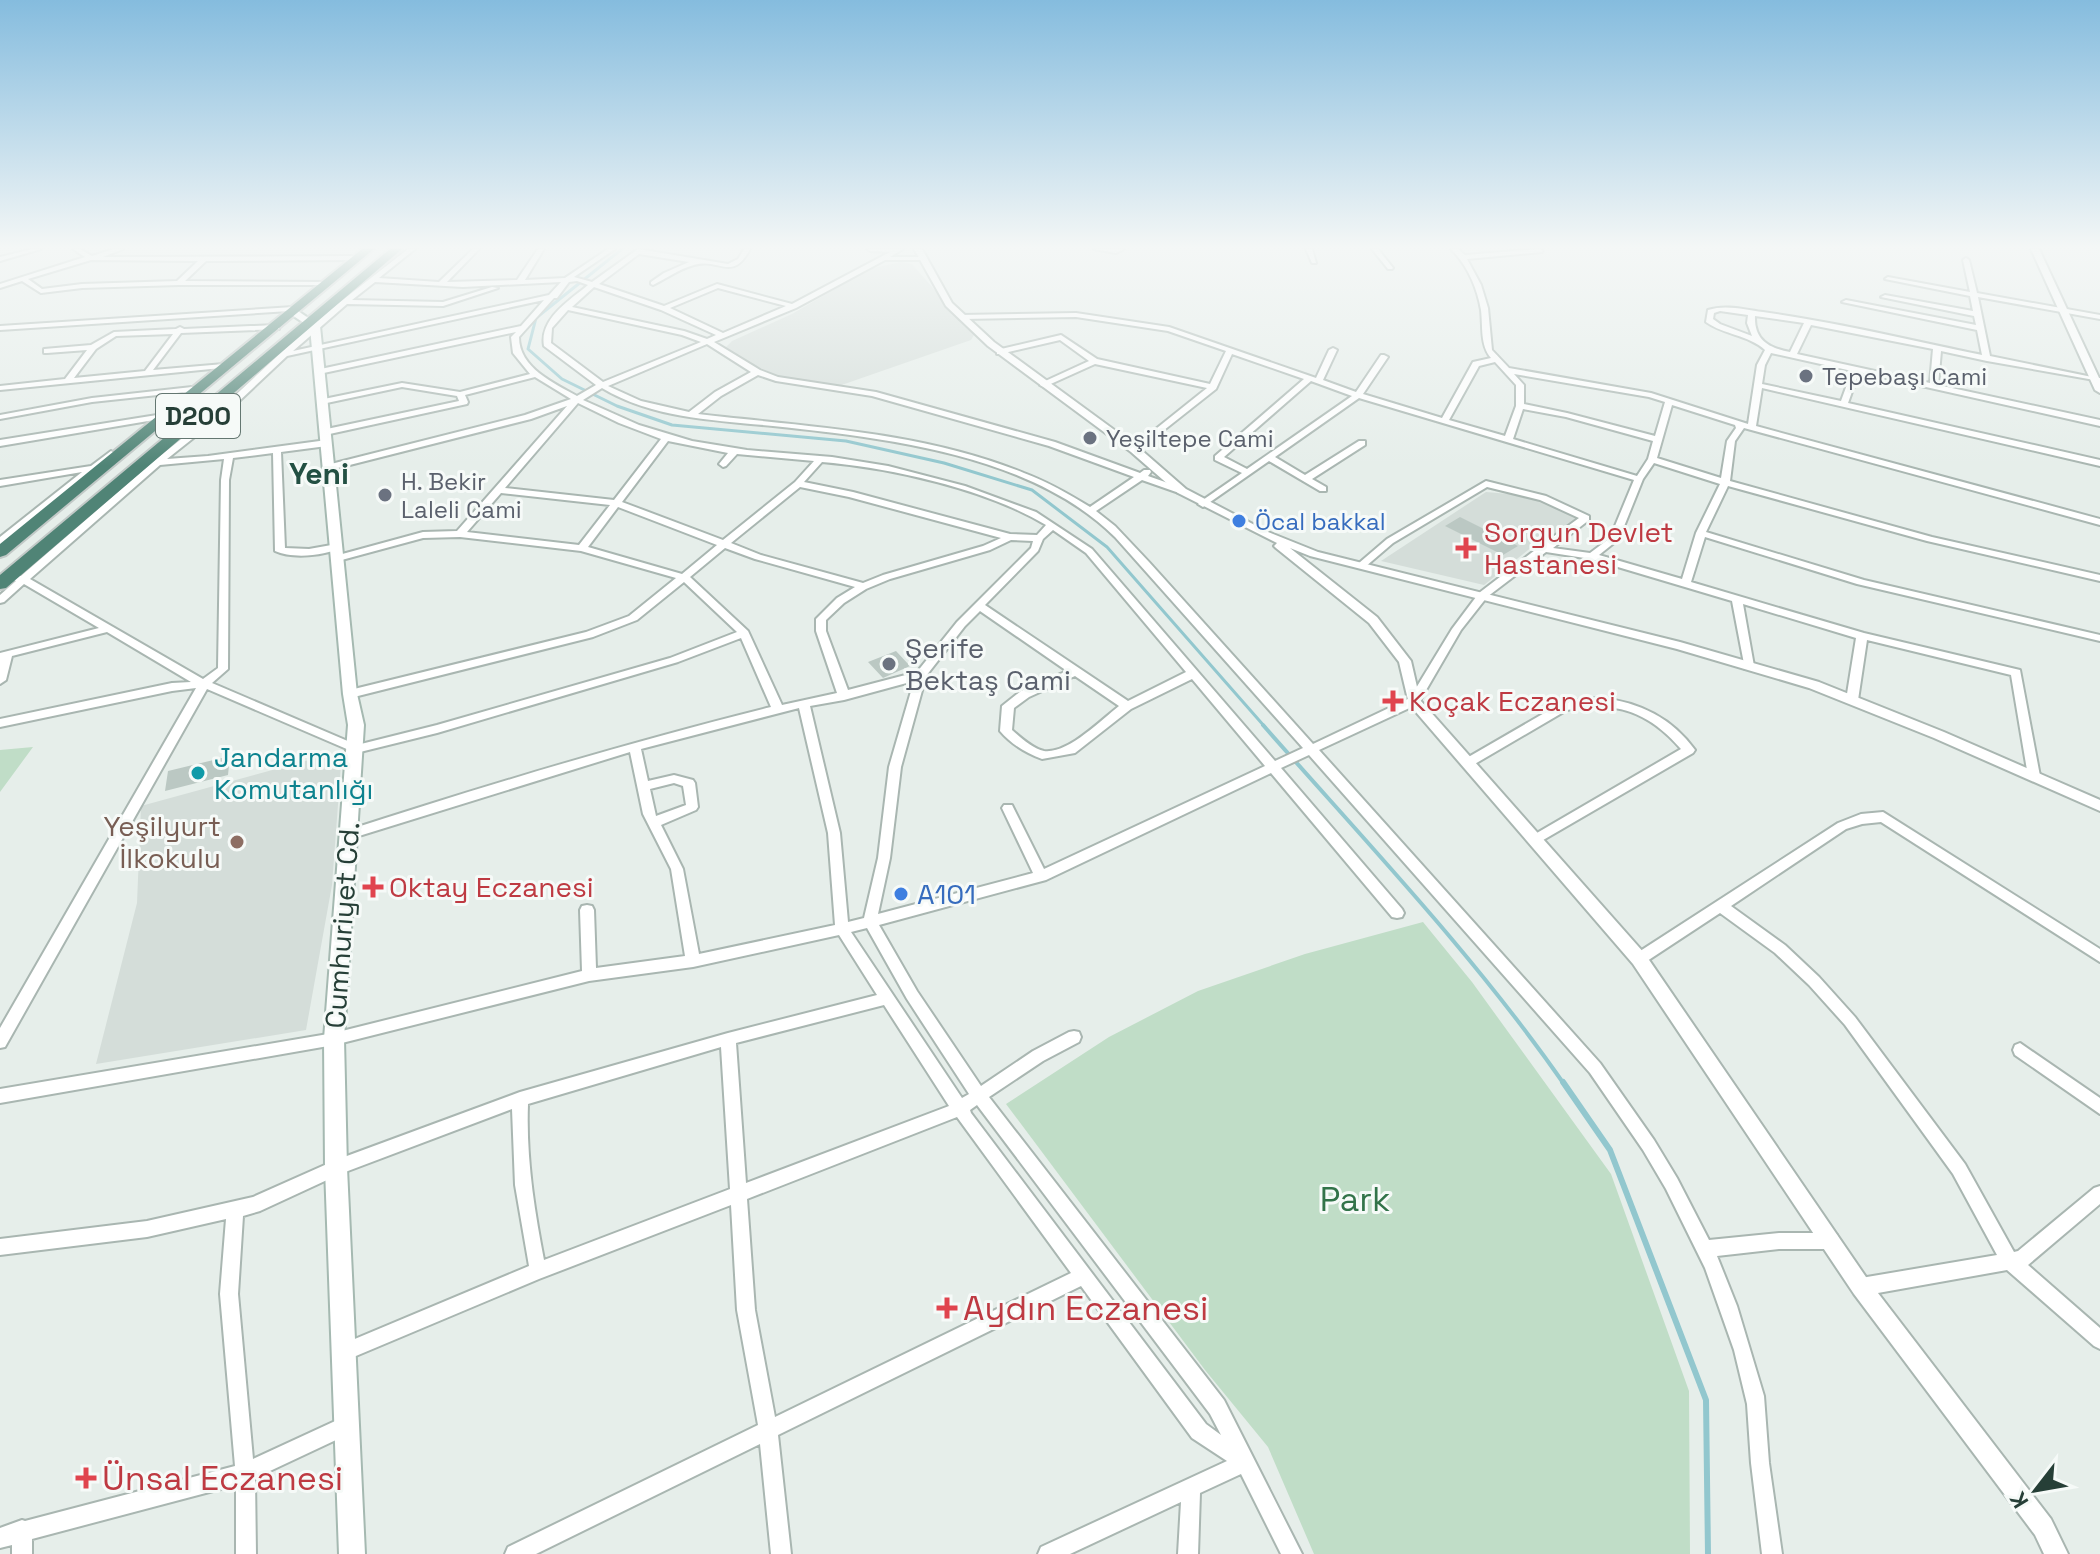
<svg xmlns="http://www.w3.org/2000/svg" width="2100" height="1554" font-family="'Space Grotesk',sans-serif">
<rect width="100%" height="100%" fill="#e6eeea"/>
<path fill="#d4ddd9" d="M901 262 912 264 974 335 971 340 833 388 784 379 723 350 732 341 792 314 869 269Z
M1486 492 1531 496 1578 517 1560 533 1547 535 1484 585 1381 561Z
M342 751 332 885 306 1030 96 1064 137 903 141 806Z"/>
<path fill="#c0ddc7" d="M33 747 0 792V750Z
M1423 922 1472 982 1611 1174 1689 1391 1690 1554H1314L1268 1447 1205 1370 1006 1104 1109 1037 1198 991 1305 954Z"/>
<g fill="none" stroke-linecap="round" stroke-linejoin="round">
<path stroke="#92c7ce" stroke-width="3" d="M622 249 536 318 528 349 562 379 617 406 672 425 846 441 944 463 1032 490 1107 547 1265 727"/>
<path stroke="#92c7ce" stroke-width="4" d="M1263 725C1366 842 1475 956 1564 1084"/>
<path stroke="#92c7ce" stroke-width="6" d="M1563 1082 1610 1150 1706 1400 1708 1554"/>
</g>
<path fill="#bbc8c3" d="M1460 517 1518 546 1503 555 1445 526Z
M896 651 910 666 883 678 868 662Z
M230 756 228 775 165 791 168 771Z"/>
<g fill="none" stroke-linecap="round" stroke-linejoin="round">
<defs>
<path id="minor" d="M32 249H41L0 261V257Z
M73 249H80L92 256 114 249H123L103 257H113L354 256 357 258 354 260 206 261 185 281 326 282V284L324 285H179L82 288 41 293 22 281 0 288V284L85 257ZM91 260 198 261 177 281 82 284 42 289 28 279Z
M408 249H415L379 278 439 282 473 249H479L447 282 517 280 538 249H544L525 280 565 278 608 249H615L574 277 592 282 638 249 728 264 738 259 744 249H750C732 283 719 257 694 265 679 269 667 278 653 285L651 284V282L664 273 689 262 639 254 599 284 664 306 717 284 792 304 890 252 870 251 867 249H903L890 257H925L926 258 923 260H885L796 308 714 342 760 370 778 377 876 392 1055 442 1140 473 1144 470H1150L1151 472 1148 476 1185 489 1187 491 1182 494 1142 480 1096 511 1115 526 1149 562 1313 744 1410 698 1452 629 1479 593 1539 547 1579 518 1540 500 1487 487 1393 543 1365 567H1359V563L1387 539 1486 481 1546 496 1589 516V520L1553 548 1590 553 1610 538 1634 480 1359 398 1275 457 1305 475 1359 441H1365V445L1312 479 1326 487V491H1320L1269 461 1203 507 1198 504 1200 502 1242 473 1215 460V456L1304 379 1232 354 1216 389 1135 453 1132 452V448L1207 388 1095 364 1044 387 1040 385 1041 383 1089 361 1060 340 1000 354H997V350L1061 335 1097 359 1210 384 1226 351 1168 331 1076 317 963 319H960V315L1076 313 1169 327 1316 378 1329 350 1333 348 1337 350 1323 380 1356 392 1381 355H1384L1388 357 1363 394 1442 418 1473 362 1491 358C1480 345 1483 327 1481 310 1477 287 1467 265 1451 249H1458L1465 255 1540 249 1543 251 1542 252 1467 259 1481 285 1488 308 1492 350 1509 368 1651 393 1748 424 1757 365 1765 350C1749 335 1724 335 1706 322L1708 310C1726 304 1746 310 1763 312 1836 322 1909 340 1982 355L1977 330 1842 302 1846 300 1976 325 1974 316 1881 297 1885 295 1973 311 1970 296 1885 279 1888 277 1970 292 1963 260 1966 258 1969 260 1977 293 2100 315V319L1978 297 1990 356 2097 378H2100V381L1987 361 1941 351 1938 385 2100 420V426L1859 372 1848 403 2100 460V466L1762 388 1756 426 2100 519V525L1744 428 1735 441 1730 481 1932 537 2100 575V581L1927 541 1728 486 1706 532 1864 580 2100 635V641L1857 584 1705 537 1691 582 1864 633 2020 670 2040 776 2038 779H2030L2028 776 2011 675 1867 640 1858 700 1852 704 1846 700 1856 638 1743 604 1754 666 1753 669H1745L1732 601 1591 559 1546 552 1487 597 1461 630 1418 704 1319 750 1600 1063 1654 1140 1677 1178 1709 1240 1779 1233H1831L1837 1235 1839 1241 1837 1247 1831 1249H1779L1717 1256 1737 1306 1764 1396 1769 1463 1782 1554H1762L1751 1463 1747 1404 1734 1350 1705 1268 1666 1189 1643 1150 1590 1073 1309 755 1281 768 1402 909 1404 913 1402 917 1397 918 1392 917 1271 773 1046 880 879 925 917 991 981 1086 1033 1051 1069 1032 1074 1031 1079 1032 1081 1037 1079 1042 1043 1061 989 1097 1224 1400 1302 1554H1281L1241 1474 1200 1493 1198 1554H1178L1181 1502 1070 1554H1038L1041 1547 1227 1461 1192 1438 1081 1286 778 1435 791 1554H771L760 1444 536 1554H505L508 1547 758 1425 737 1310 731 1205 539 1279 344 1361 338 1358 335 1352 338 1346 529 1266 515 1185 512 1109 340 1174 260 1211 243 1216 238 1294 253 1459 346 1416 353 1418 355 1425 353 1432 255 1478 256 1554H236V1485L32 1539V1554H12V1545L0 1548V1528L22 1520 25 1521 235 1466 220 1294 226 1219 147 1237 0 1255V1239L147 1221 253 1197 336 1160 520 1092 728 1033 877 995 839 935 693 967 589 981 334 1045 0 1103V1089L334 1033 582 971 580 910 582 906 587 905 592 906 594 910 596 968 685 956 671 869 643 814 630 752 346 840 342 838 340 835 342 832C484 786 626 743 771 707L741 638 678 662 437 733 356 753 207 689 5 1047 0 1048V1028L196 688 172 691 0 727V719L172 683 191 682 107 632 12 656 6 680 0 684V653L99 628 24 584 4 602 0 603V595L16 581 5 576 10 573 21 576 155 460 229 401 312 324ZM577 281 588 285C570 300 539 319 544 346L596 385 577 396C554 383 519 368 519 337L554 298H557L569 282ZM375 282 463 287 561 282 549 295 293 351 347 304 443 306 498 288 492 287 443 302 352 300ZM594 287 661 310 716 335 707 339 684 331 572 307ZM718 288 786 306 723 333 670 308ZM544 300 521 326 316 370V374H319L516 332 511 337 513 353 530 374 460 392 402 383 319 400 318 402 322 404 402 387 457 396 459 401 322 430V434L325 435 467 404 468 402 465 395 535 377 571 399 525 415 327 465 326 467 330 470 531 419 567 406 457 531 423 532 335 556 333 558 338 561 423 538 460 537 581 551 676 578 629 616 586 632 350 690 344 694 350 698 593 637 637 620 684 582 737 632 670 658 437 725 357 745 212 683 228 669 229 480 233 458 273 453 275 551C292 559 326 556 342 547L337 544 309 549 285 548 281 452 327 446 331 443 327 440 208 456 167 459 235 405 287 356ZM568 310 682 335 701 342 603 382 551 343 552 328ZM1720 311 1748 315 1747 323 1752 336 1720 324 1713 319 1714 313ZM1755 316 1804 323 1790 352C1769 348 1754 340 1755 316ZM1811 325 1933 349 1930 383 1797 354ZM707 344 751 372 715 392 689 412 641 401 608 386ZM1771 353 1852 371 1841 401 1762 384 1765 365ZM1495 362 1516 385V406L1505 436 1449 420 1479 366ZM1514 374 1649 397 1665 402 1655 436 1567 413 1524 404V385ZM758 375 776 381 872 396 1049 446 1134 477 1090 507C1069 494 1048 482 1024 473 921 431 807 427 698 414L721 396ZM1311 381 1352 396 1247 469 1224 457ZM602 388C654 419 714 420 773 426 886 438 1031 454 1115 537L1303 748 1275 761 1092 549 1036 512 965 486 888 466 832 457 747 450 692 441 639 425 583 400ZM578 403 619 423 661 439 614 500 505 488ZM1672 405 1735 425 1736 428 1727 441 1721 478 1657 458ZM1523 409 1566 417 1653 441 1648 459 1637 476 1513 439ZM668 441 728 453 719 464 723 467 726 466 737 454 814 461 795 482 723 540 622 502ZM224 459 221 480 218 668 203 679 30 579 160 465ZM822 462C892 468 986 489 1046 525L1037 535 1010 534 853 492 804 482ZM1654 463 1720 484 1696 533 1682 579 1599 555 1619 539 1643 479ZM800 487 849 497 1001 538 983 546 883 575 863 583 761 555 731 543ZM501 493 610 505 579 545 467 532ZM618 507 717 545 682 574 588 547ZM1053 530 1086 553 1186 672 1128 701 985 605 1038 551 1043 539ZM1011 540 1033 541 1031 548 957 622 917 672 848 690 826 631V620L844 603 866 589 890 579 990 550ZM725 548 755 559 855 587 837 598 816 619V631L837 693 782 705 748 631 690 577ZM980 611 1067 671 1021 691 1002 706 1000 731C1011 744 1026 753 1042 759L1075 753 1131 709 1192 679 1265 766 1044 869 1012 805H1004L1002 808 1033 873 878 914 890 858 901 767 926 676 965 626ZM1075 676 1119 706C1101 720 1068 754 1044 751 1033 749 1020 737 1012 730L1014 708 1029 697ZM914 681 889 767 878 858 864 918 848 922 840 833 810 706 844 700ZM799 708 828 833 835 925 699 954 683 869 661 825 696 810 698 807 695 783 693 780 674 775 648 781 641 749ZM674 783 683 786 686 805 656 816 650 789ZM867 928 907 999 969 1094 962 1098 851 932ZM884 1005 949 1106 746 1183 736 1043ZM721 1047 730 1189 544 1260C534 1208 526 1157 528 1104ZM977 1105 1210 1414 1221 1435 1206 1424 971 1113 970 1110ZM957 1117 1071 1273 775 1417 755 1310 747 1199Z
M1094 249H1124L1116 253Z
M1306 249H1312L1316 263H1312Z
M1372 249H1378L1393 268 1392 269H1388Z
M293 307 297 309 292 313 289 311 0 330V326Z
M276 325H279V329L181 333 153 370 224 364 225 366 221 368 0 390V386L65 379 87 350 47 353H44V349L91 345 114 332 176 329 180 327 184 329ZM173 334 145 371 74 378 96 349 116 336Z
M192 387 196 389 195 391 92 402 0 419V415L92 398Z
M157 415 161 417 160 419 0 446V440Z
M111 451 115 454 114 456 0 545V537L82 472 0 486V480L91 466Z
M1601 698C1639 702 1672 718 1695 750L1693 753 1538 843H1530L1528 840 1530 837 1681 749C1649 712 1616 700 1567 710L1473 765H1465L1463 762 1465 759 1560 704 1583 699Z
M1883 812 2100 949V962L1881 822 1862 824 1846 829 1731 906 1785 945 1819 977 1855 1017 1965 1164 2014 1252 2018 1251 2094 1188 2100 1186V1204L2028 1265 2100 1328V1349L2094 1346 2007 1270 1861 1296 1855 1293 1852 1287 1855 1281 1861 1278 1997 1255 1953 1174 1845 1025 1809 985 1775 953 1720 913 1644 963 1639 965 1634 963 1632 959 1634 955 1838 823 1861 814Z
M2020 1043 2100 1098V1114L2015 1055 2013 1050 2015 1045Z"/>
<path id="tertiary" d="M914 249H922L952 303 994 342 1139 448 1186 489 1268 532 1318 552 1680 642 1819 682 1944 732 2100 800V811L1934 738 1809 688 1677 649 1310 556 1290 548 1377 617 1411 661 1420 700 1645 954 1868 1280 2051 1519 2068 1554H2044L2035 1535 1854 1294 1633 964 1409 704 1399 662 1369 623 1276 548 1274 546 1277 543 1178 493 1131 452 988 346 946 306Z
M2031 249H2039L2100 380V393L2095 390Z"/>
<path id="secondary" d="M289 309H295L320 326 357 694 364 725 344 1039 347 1168 365 1554H339L325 1168 324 1039 348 725 343 694 310 327 289 313Z"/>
<path id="trunk" d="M362 249H374L6 555 0 557V544Z
M390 249H402L6 588 0 589V575Z"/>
</defs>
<use href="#minor" stroke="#a9b6b1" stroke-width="4"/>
<use href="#tertiary" stroke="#a9b6b1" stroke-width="4"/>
<use href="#secondary" stroke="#a5b9b1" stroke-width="4"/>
<use href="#trunk" stroke="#c2c9c7" stroke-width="4"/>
<use href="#minor" fill="#fff" fill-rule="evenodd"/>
<use href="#tertiary" fill="#fff" fill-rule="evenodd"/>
<use href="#secondary" fill="#fff" fill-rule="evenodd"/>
<use href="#trunk" fill="#508476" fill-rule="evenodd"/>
</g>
<linearGradient id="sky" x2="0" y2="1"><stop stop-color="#85bcde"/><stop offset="0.53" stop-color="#f4f7f6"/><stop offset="1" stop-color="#f4f7f6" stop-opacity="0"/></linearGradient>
<rect width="2100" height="466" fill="url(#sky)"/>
<g fill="#6b7280" stroke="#f6faf8" stroke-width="3">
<circle cx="1806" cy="376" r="8"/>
<circle cx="1090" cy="438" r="8"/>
<circle cx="385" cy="495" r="8"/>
<circle cx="889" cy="664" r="8"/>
</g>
<g fill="#3f7fe0" stroke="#f6faf8" stroke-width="3">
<circle cx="1239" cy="521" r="8"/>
<circle cx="901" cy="894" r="8"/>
</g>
<g fill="#e0444e" stroke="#f6faf8" stroke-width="3">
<path d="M1462 536h8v8h8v8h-8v8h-8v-8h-8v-8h8z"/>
<path d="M1389 689h8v8h8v8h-8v8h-8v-8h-8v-8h8z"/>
<path d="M369 875h8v8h8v8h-8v8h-8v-8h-8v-8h8z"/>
<path d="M943 1296h8v8h8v8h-8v8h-8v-8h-8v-8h8z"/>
<path d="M82 1466h8v8h8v8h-8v8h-8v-8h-8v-8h8z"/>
</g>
<circle fill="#0f9aa8" stroke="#f6faf8" stroke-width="3" cx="198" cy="773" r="8"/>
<circle fill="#8d6e63" stroke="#f6faf8" stroke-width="3" cx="237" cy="842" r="8"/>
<g text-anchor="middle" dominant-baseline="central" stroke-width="6" stroke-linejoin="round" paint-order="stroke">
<g font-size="24" fill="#5b616d" stroke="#f6faf8" text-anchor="start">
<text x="1822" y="376">Tepebaşı Cami</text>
<text x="1106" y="438">Yeşiltepe Cami</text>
<text x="401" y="481">H. Bekir<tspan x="401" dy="28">Laleli Cami</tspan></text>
</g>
<g font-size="24" fill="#366cbe" stroke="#f6faf8" text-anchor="start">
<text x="1255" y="521">Öcal bakkal</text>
</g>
<rect fill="#f6faf8" stroke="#647771" stroke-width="2" x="156" y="394" width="84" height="44" rx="6"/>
<g font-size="26" font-weight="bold" fill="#263f37">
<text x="198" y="416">D200</text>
</g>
<g font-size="28" fill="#be3a42" stroke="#f6faf8" text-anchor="start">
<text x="1484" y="532">Sorgun Devlet<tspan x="1484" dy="32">Hastanesi</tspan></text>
<text x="1409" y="701">Koçak Eczanesi</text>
<text x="389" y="887">Oktay Eczanesi</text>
</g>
<g font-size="28" fill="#5b616d" stroke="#f6faf8" text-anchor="start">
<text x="905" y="648">Şerife<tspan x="905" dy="32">Bektaş Cami</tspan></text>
</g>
<g font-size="28" fill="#0d838f" stroke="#f6faf8" text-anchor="start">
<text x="214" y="757">Jandarma<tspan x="214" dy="32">Komutanlığı</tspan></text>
</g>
<g font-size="28" fill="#785e54" stroke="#f6faf8" text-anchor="end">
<text x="221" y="826">Yeşilyurt<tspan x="221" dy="32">İlkokulu</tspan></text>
</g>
<g font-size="28" fill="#366cbe" stroke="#f6faf8" text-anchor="start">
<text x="917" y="894">A101</text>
</g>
<g font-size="28" fill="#263f37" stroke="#f6faf8">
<text transform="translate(342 925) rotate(-86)">Cumhuriyet Cd.</text>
</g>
<g font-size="30" font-weight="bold" fill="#235043" stroke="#f6faf8">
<text x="319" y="473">Yeni</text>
</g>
<g font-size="34" fill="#327349" stroke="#f6faf8">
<text x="1355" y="1199">Park</text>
</g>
<g font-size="34" fill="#be3a42" stroke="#f6faf8" text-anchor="start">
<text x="963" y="1308">Aydın Eczanesi</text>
<text x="102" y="1478">Ünsal Eczanesi</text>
</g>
</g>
<g transform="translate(2036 1490) rotate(239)" stroke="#f6faf8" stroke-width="6" paint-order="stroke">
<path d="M0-6L14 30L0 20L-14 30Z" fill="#263f37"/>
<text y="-12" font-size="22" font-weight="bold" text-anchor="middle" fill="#263f37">K</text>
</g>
</svg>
